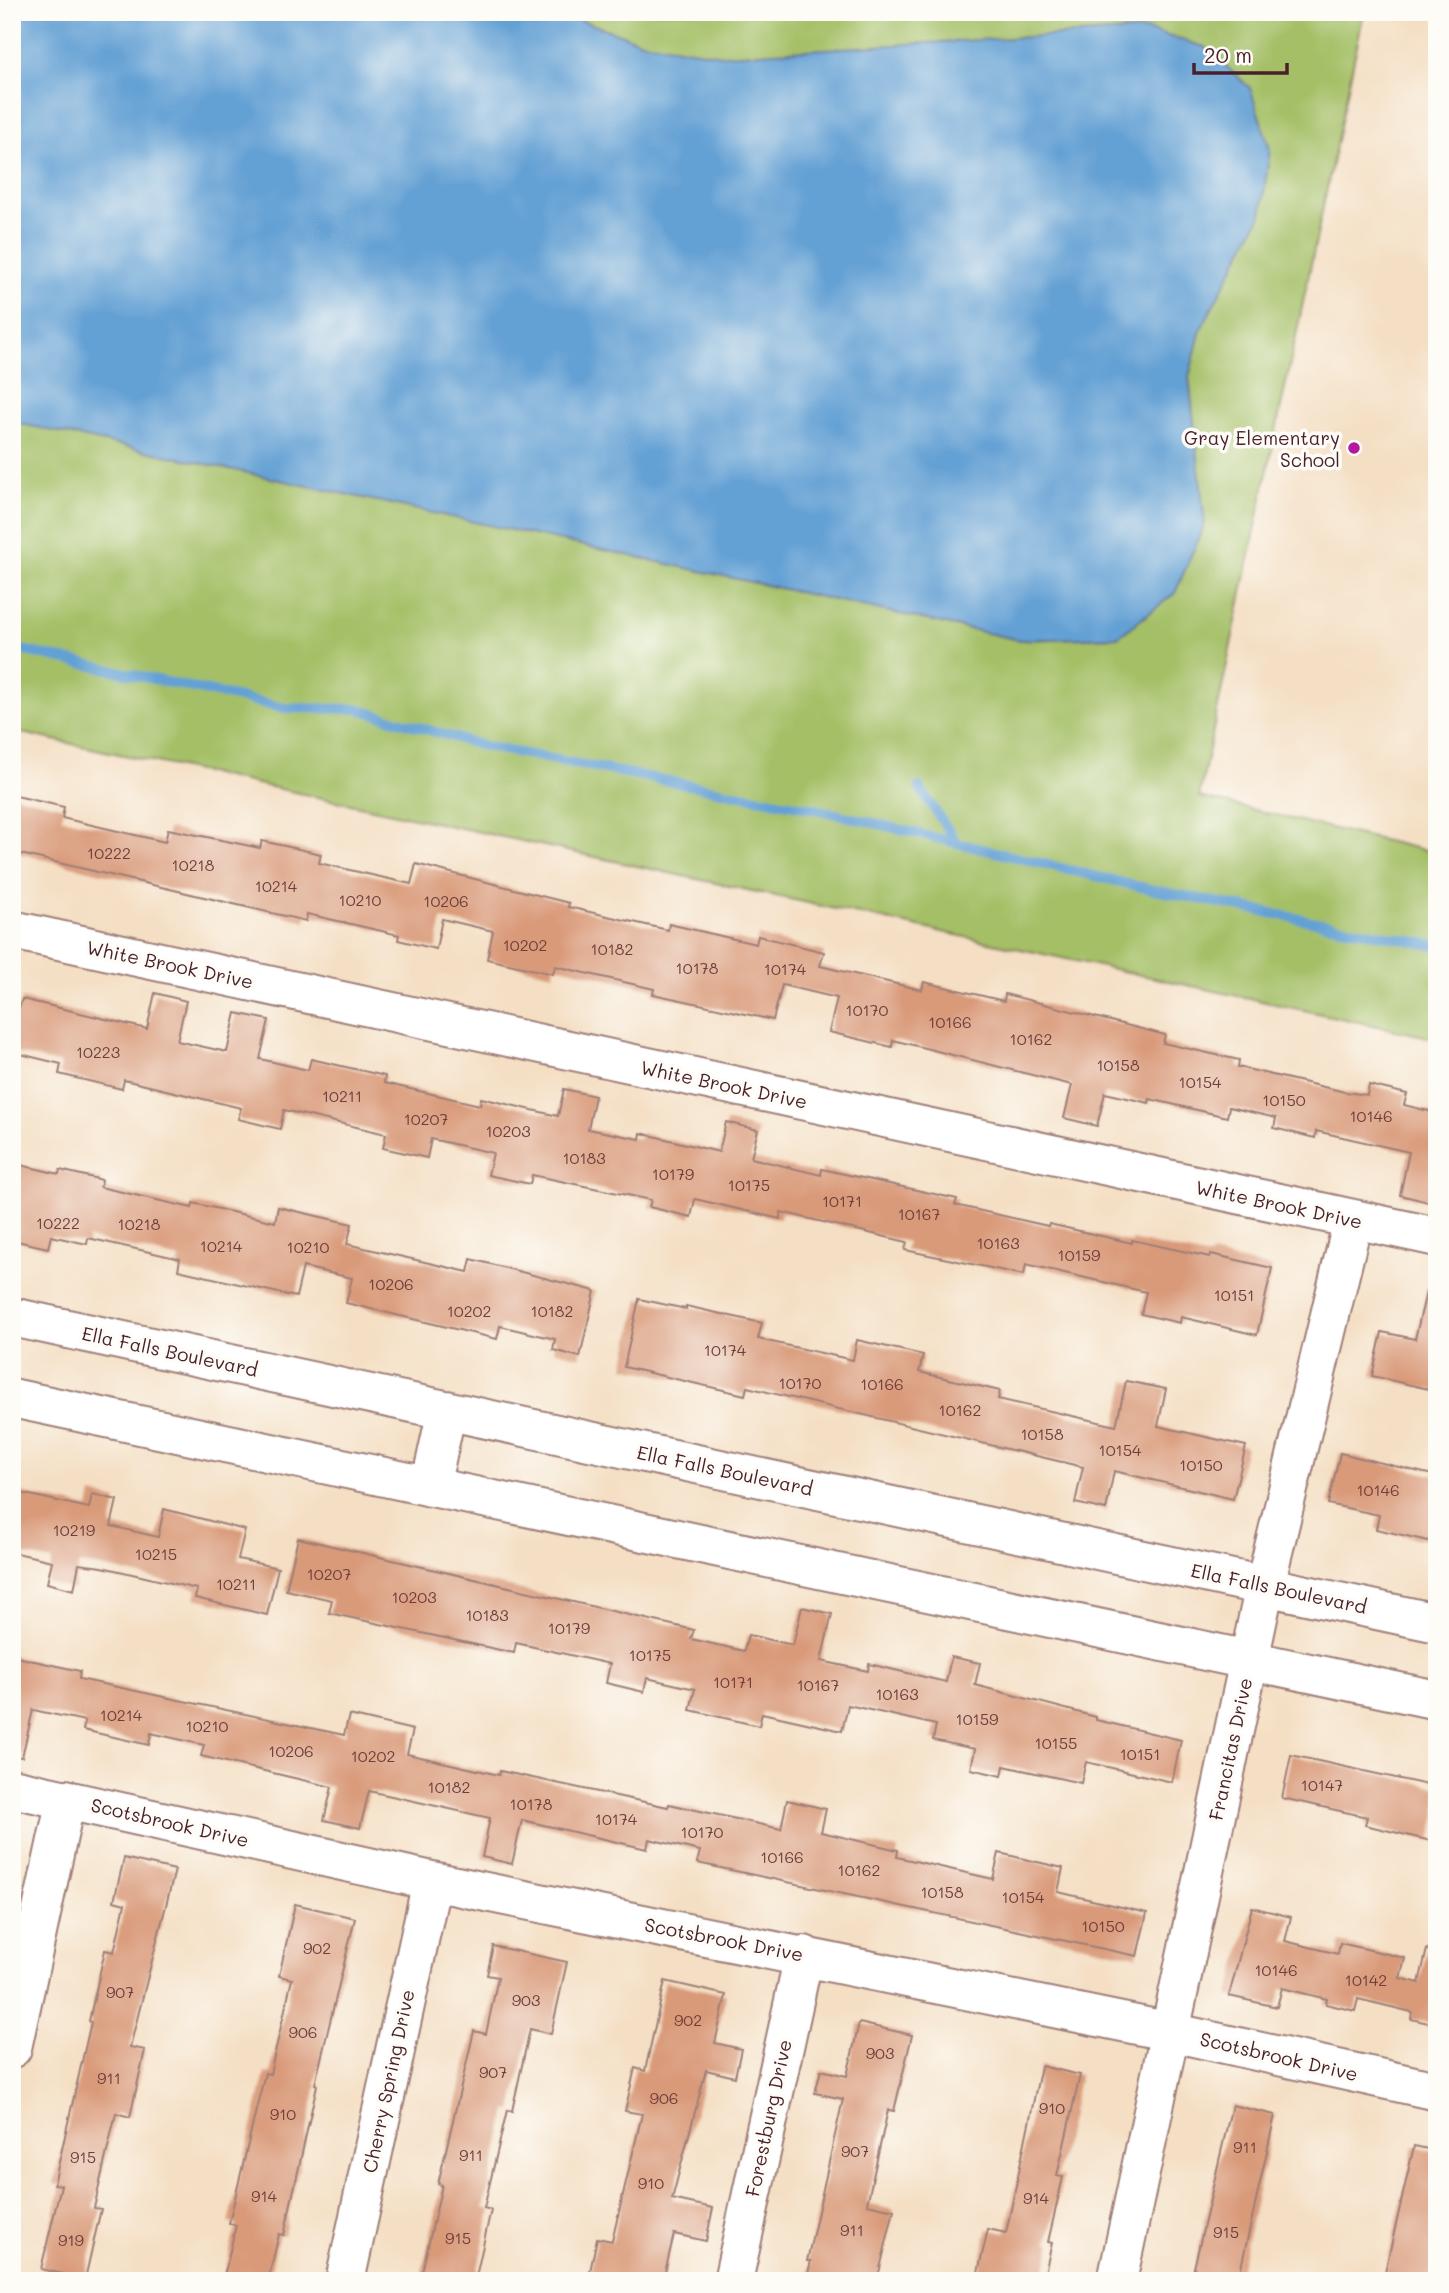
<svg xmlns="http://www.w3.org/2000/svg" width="1449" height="2293" font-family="Mali,sans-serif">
<rect width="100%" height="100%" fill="#fdfcf7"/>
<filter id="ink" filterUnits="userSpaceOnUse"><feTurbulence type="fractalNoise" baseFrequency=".0143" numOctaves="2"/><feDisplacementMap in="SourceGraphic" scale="14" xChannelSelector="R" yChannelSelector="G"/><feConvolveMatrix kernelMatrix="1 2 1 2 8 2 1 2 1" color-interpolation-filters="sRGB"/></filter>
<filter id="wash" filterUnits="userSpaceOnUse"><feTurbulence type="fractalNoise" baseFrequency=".00686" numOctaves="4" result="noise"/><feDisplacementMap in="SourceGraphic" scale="28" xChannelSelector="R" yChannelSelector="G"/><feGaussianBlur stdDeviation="1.57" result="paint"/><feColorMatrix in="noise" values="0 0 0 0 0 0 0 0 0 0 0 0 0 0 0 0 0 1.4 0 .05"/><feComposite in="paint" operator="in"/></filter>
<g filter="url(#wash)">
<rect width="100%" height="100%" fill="#f4dfc4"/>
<path fill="#a4bf66" stroke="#776f48" stroke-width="2" d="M12 12H1364L1199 797 1437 853V1039L12 731Z"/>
<path fill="#63a0d4" stroke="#566080" stroke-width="2" d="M12 12H558L642 42 722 55 1147 30 1205 47 1250 88 1270 149 1261 215 1201 329 1189 377 1205 523 1175 593 1118 637 1019 640 12 422Z"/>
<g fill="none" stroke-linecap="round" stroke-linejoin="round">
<path stroke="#63a0d4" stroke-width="10" d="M12 648 285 708 358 709 483 746 815 809 1149 889 1437 946
M919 787 957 843"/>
</g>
<g id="blocks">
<path fill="#d99a79" d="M12 795 64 807 62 818 165 842 168 829 260 848 262 841 321 854 319 863 411 884 416 864 569 903 568 907 668 930 669 924 756 944 758 936 824 952 820 966 922 990 924 982 1004 1001 1005 994 1165 1035 1163 1043 1239 1060 1238 1067 1345 1092 1367 1095 1369 1085 1407 1094 1404 1105 1437 1113V1204L1400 1195 1409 1152 1316 1131 1315 1138 1274 1128 1276 1118 1229 1107 1227 1117 1150 1099 1149 1103 1105 1093 1097 1126 1064 1118 1072 1085 893 1040 892 1047 829 1032 837 998 782 985 773 1020 653 994 654 989 555 966 553 974 487 959 493 931 442 919 436 949 398 940 399 935 307 914 306 921 12 852Z
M155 993 186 1001 177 1041 227 1052 236 1013 269 1020 260 1059 308 1070 311 1059 385 1076 384 1083 480 1105 481 1098 558 1116 564 1089 595 1096 588 1129 640 1139 641 1133 719 1152 726 1122 758 1130 751 1158 821 1175 822 1169 957 1199 955 1205 1048 1226 1049 1224 1132 1243V1240L1210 1257 1211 1254 1272 1268 1257 1335 1181 1317 1180 1323 1141 1314 1146 1292 1026 1264 1024 1275 905 1250 907 1242 781 1212 780 1219 695 1199 691 1217 649 1207 651 1200 532 1175 530 1184 488 1175 493 1153 431 1139 427 1158 383 1148 386 1134 284 1110 280 1129 238 1119 241 1108 124 1080 122 1089 59 1074 61 1064 12 1052V1007L19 1008 22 999 147 1029Z
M12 1163 59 1174 60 1170 102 1180 100 1187 192 1208 193 1203 275 1222 278 1207 352 1224 347 1244 468 1272 471 1259 595 1291 580 1357 553 1350 555 1339 500 1326 497 1339 346 1303 352 1278 303 1267 296 1297 178 1270 180 1259 88 1238 87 1244 51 1236 48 1248 12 1240Z
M1427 1288 1437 1289V1391L1372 1376 1382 1332 1415 1339Z
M639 1299 686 1309V1306L762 1323 758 1339 853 1360 857 1340 923 1355 919 1372 1000 1391 998 1399 1116 1426 1126 1381 1166 1389 1158 1426 1246 1446 1233 1499 1114 1471 1106 1510 1075 1503 1083 1467 747 1387 745 1395 624 1367Z
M1340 1453 1437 1476V1543L1376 1529 1379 1515 1328 1504Z
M12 1491 89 1508 92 1494 117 1500 111 1526 158 1537 164 1509 245 1530 238 1559 278 1568 267 1615 195 1598 197 1589 102 1567 79 1564 74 1590 47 1583 52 1561 12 1552Z
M298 1538 694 1630 691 1639 744 1651 748 1635 793 1645 802 1607 832 1614 821 1661 868 1671 869 1664 946 1682 951 1657 980 1663 975 1685 1096 1717V1720L1181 1740 1172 1782 1086 1762 1081 1783 1004 1766 1002 1776 971 1769 975 1749 933 1740 936 1725 848 1705 842 1731 762 1713 759 1726 690 1710 695 1689 647 1678 644 1692 606 1683 610 1664 516 1643 514 1653 329 1613 332 1600 286 1590Z
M12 1656 80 1671 79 1679 344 1735 349 1715 413 1730 407 1754 499 1775 500 1771 668 1807 669 1804 781 1829 787 1800 826 1809 821 1832 898 1850 897 1857 993 1879 999 1853 1063 1868 1058 1892 1147 1913 1137 1956 697 1863 700 1851 649 1839 647 1849 522 1820 512 1864 482 1857 490 1818 369 1791 360 1828 324 1820 332 1787 201 1756 204 1745 151 1733 149 1745 83 1730 85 1721 33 1710 22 1757 12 1756Z
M1291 1755 1437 1787V1816L1431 1841 1365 1825 1367 1817 1282 1798Z
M124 1858 175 1870 130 2047 145 2050 130 2117 116 2113 94 2208 101 2209 85 2279 41 2269 61 2185 54 2184 91 2022 89 2021 105 1950 114 1952 125 1904 114 1901Z
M295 1904 355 1918 315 2084 317 2085 284 2235 279 2234 268 2281H223L236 2225 229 2223 265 2073 270 2074 292 1979 279 1976Z
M1252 1907 1291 1917 1285 1941 1338 1954 1340 1943 1405 1958 1400 1978 1419 1983 1427 1949 1437 1950V2025L1411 2019 1412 2012 1358 1999 1355 2011 1326 2004 1327 1999 1282 1988 1277 2007 1229 1996Z
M493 1946 567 1962 551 2034 530 2029 512 2111 507 2110 484 2208 491 2210 475 2281H420L442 2185 438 2184 474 2031 486 2034 498 1977 487 1975Z
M665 1981 726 1995 715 2043 741 2049 735 2077 706 2070 672 2199 713 2208 706 2241 674 2234 663 2281H588L597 2238 612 2241 642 2114 625 2111 635 2068 645 2071Z
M859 2023 912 2035 894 2111 888 2110 867 2204 894 2210 877 2281H806L811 2261H807L843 2099 815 2093 821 2070 847 2076Z
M1041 2066 1080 2075 1057 2176 1063 2177 1048 2242 1052 2243 1043 2281H976L988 2229 1006 2233Z
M1232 2105 1275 2115 1238 2281H1191Z
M1414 2146 1437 2151V2260L1432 2281H1383Z"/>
</g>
</g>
<g filter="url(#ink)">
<use href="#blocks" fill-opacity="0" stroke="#9f7f78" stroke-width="2"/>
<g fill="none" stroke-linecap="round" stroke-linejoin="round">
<defs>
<path id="minor" d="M12 930 1437 1237
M12 1317 1437 1623
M12 1398 1437 1700
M430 1487 447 1410
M12 1788 432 1881 1171 2032 1437 2091
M12 2048 66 1799
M345 2281 432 1881
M733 2281 804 1955
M1117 2281 1265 1585 1353 1220"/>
</defs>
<use href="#minor" stroke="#9f7f78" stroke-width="42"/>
<use href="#minor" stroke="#fff" stroke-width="38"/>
</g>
</g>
<circle fill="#b5179e" stroke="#fdfcf7" stroke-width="2.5" cx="1354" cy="448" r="7"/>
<g text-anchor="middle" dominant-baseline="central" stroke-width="7" stroke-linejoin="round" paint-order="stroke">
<g font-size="16" fill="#6e3e3e">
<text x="109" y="852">10222</text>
<text x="193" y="864">10218</text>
<text x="276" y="885">10214</text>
<text x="360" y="899">10210</text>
<text x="446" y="900">10206</text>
<text x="525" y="944">10202</text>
<text x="612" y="948">10182</text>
<text x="697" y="967">10178</text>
<text x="785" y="968">10174</text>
<text x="867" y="1009">10170</text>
<text x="950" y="1021">10166</text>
<text x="1031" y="1038">10162</text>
<text x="98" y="1051">10223</text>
<text x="1118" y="1064">10158</text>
<text x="1200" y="1081">10154</text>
<text x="342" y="1095">10211</text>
<text x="1284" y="1099">10150</text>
<text x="1371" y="1115">10146</text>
<text x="426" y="1118">10207</text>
<text x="508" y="1130">10203</text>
<text x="584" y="1157">10183</text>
<text x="673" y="1173">10179</text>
<text x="749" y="1184">10175</text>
<text x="842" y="1200">10171</text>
<text x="919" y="1213">10167</text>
<text x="58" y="1222">10222</text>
<text x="139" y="1223">10218</text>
<text x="998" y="1242">10163</text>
<text x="221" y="1245">10214</text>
<text x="308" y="1246">10210</text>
<text x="1079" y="1254">10159</text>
<text x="391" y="1283">10206</text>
<text x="1234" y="1294">10151</text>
<text x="469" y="1310">10202</text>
<text x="552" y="1310">10182</text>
<text x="725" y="1349">10174</text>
<text x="800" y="1382">10170</text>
<text x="882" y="1383">10166</text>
<text x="960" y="1409">10162</text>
<text x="1042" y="1433">10158</text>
<text x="1120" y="1449">10154</text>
<text x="1201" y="1464">10150</text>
<text x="1378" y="1489">10146</text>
<text x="74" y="1529">10219</text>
<text x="156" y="1553">10215</text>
<text x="329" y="1573">10207</text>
<text x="236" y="1583">10211</text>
<text x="414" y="1596">10203</text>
<text x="487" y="1614">10183</text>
<text x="569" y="1627">10179</text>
<text x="650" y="1654">10175</text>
<text x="733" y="1681">10171</text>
<text x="818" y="1684">10167</text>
<text x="897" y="1693">10163</text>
<text x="121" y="1714">10214</text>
<text x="977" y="1718">10159</text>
<text x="207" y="1725">10210</text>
<text x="1056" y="1742">10155</text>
<text x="291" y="1750">10206</text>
<text x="1140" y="1753">10151</text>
<text x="373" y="1755">10202</text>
<text x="1322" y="1784">10147</text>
<text x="449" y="1786">10182</text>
<text x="531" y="1803">10178</text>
<text x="616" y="1818">10174</text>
<text x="702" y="1831">10170</text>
<text x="782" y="1856">10166</text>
<text x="859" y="1869">10162</text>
<text x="942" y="1891">10158</text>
<text x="1023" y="1896">10154</text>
<text x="1103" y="1925">10150</text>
<text x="317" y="1947">902</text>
<text x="1276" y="1969">10146</text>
<text x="1366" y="1979">10142</text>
<text x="120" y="1991">907</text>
<text x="526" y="1999">903</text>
<text x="688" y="2019">902</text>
<text x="303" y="2031">906</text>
<text x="880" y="2052">903</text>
<text x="493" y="2071">907</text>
<text x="109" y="2077">911</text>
<text x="664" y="2097">906</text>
<text x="1052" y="2107">910</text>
<text x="283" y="2113">910</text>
<text x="1245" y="2146">911</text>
<text x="855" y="2150">907</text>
<text x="471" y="2154">911</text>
<text x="83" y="2156">915</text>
<text x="651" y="2182">910</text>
<text x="264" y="2195">914</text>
<text x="1036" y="2197">914</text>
<text x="852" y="2229">911</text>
<text x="1226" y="2231">915</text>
<text x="458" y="2237">915</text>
<text x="71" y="2239">919</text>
</g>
<g font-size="19" fill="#4a1f2b" stroke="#fdfcf7" text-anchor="end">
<text x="1340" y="437">Gray Elementary<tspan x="1340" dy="22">School</tspan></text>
</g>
<g font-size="19" fill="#4a1f2b" stroke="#fdfcf7">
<text transform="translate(170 964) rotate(12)">White Brook Drive</text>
<text transform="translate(724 1084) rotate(12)">White Brook Drive</text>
<text transform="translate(1279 1204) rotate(12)">White Brook Drive</text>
<text transform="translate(170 1351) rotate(12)">Ella Falls Boulevard</text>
<text transform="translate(725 1470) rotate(12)">Ella Falls Boulevard</text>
<text transform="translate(1279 1588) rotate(12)">Ella Falls Boulevard</text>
<text transform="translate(1230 1749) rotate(-78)">Francitas Drive</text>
<text transform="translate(170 1822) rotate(13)">Scotsbrook Drive</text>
<text transform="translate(724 1939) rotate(11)">Scotsbrook Drive</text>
<text transform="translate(1279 2056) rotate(13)">Scotsbrook Drive</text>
<text transform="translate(388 2081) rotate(-78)">Cherry Spring Drive</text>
<text transform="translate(768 2118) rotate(-78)">Forestburg Drive</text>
</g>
</g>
<rect width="1449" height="2293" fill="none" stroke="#fdfcf7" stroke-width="42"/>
<path d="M1194 63v10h93v-10" fill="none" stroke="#4a1f2b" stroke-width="3.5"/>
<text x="1204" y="63" font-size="21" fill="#4a1f2b" stroke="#fdfcf7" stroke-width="5" paint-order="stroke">20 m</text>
</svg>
